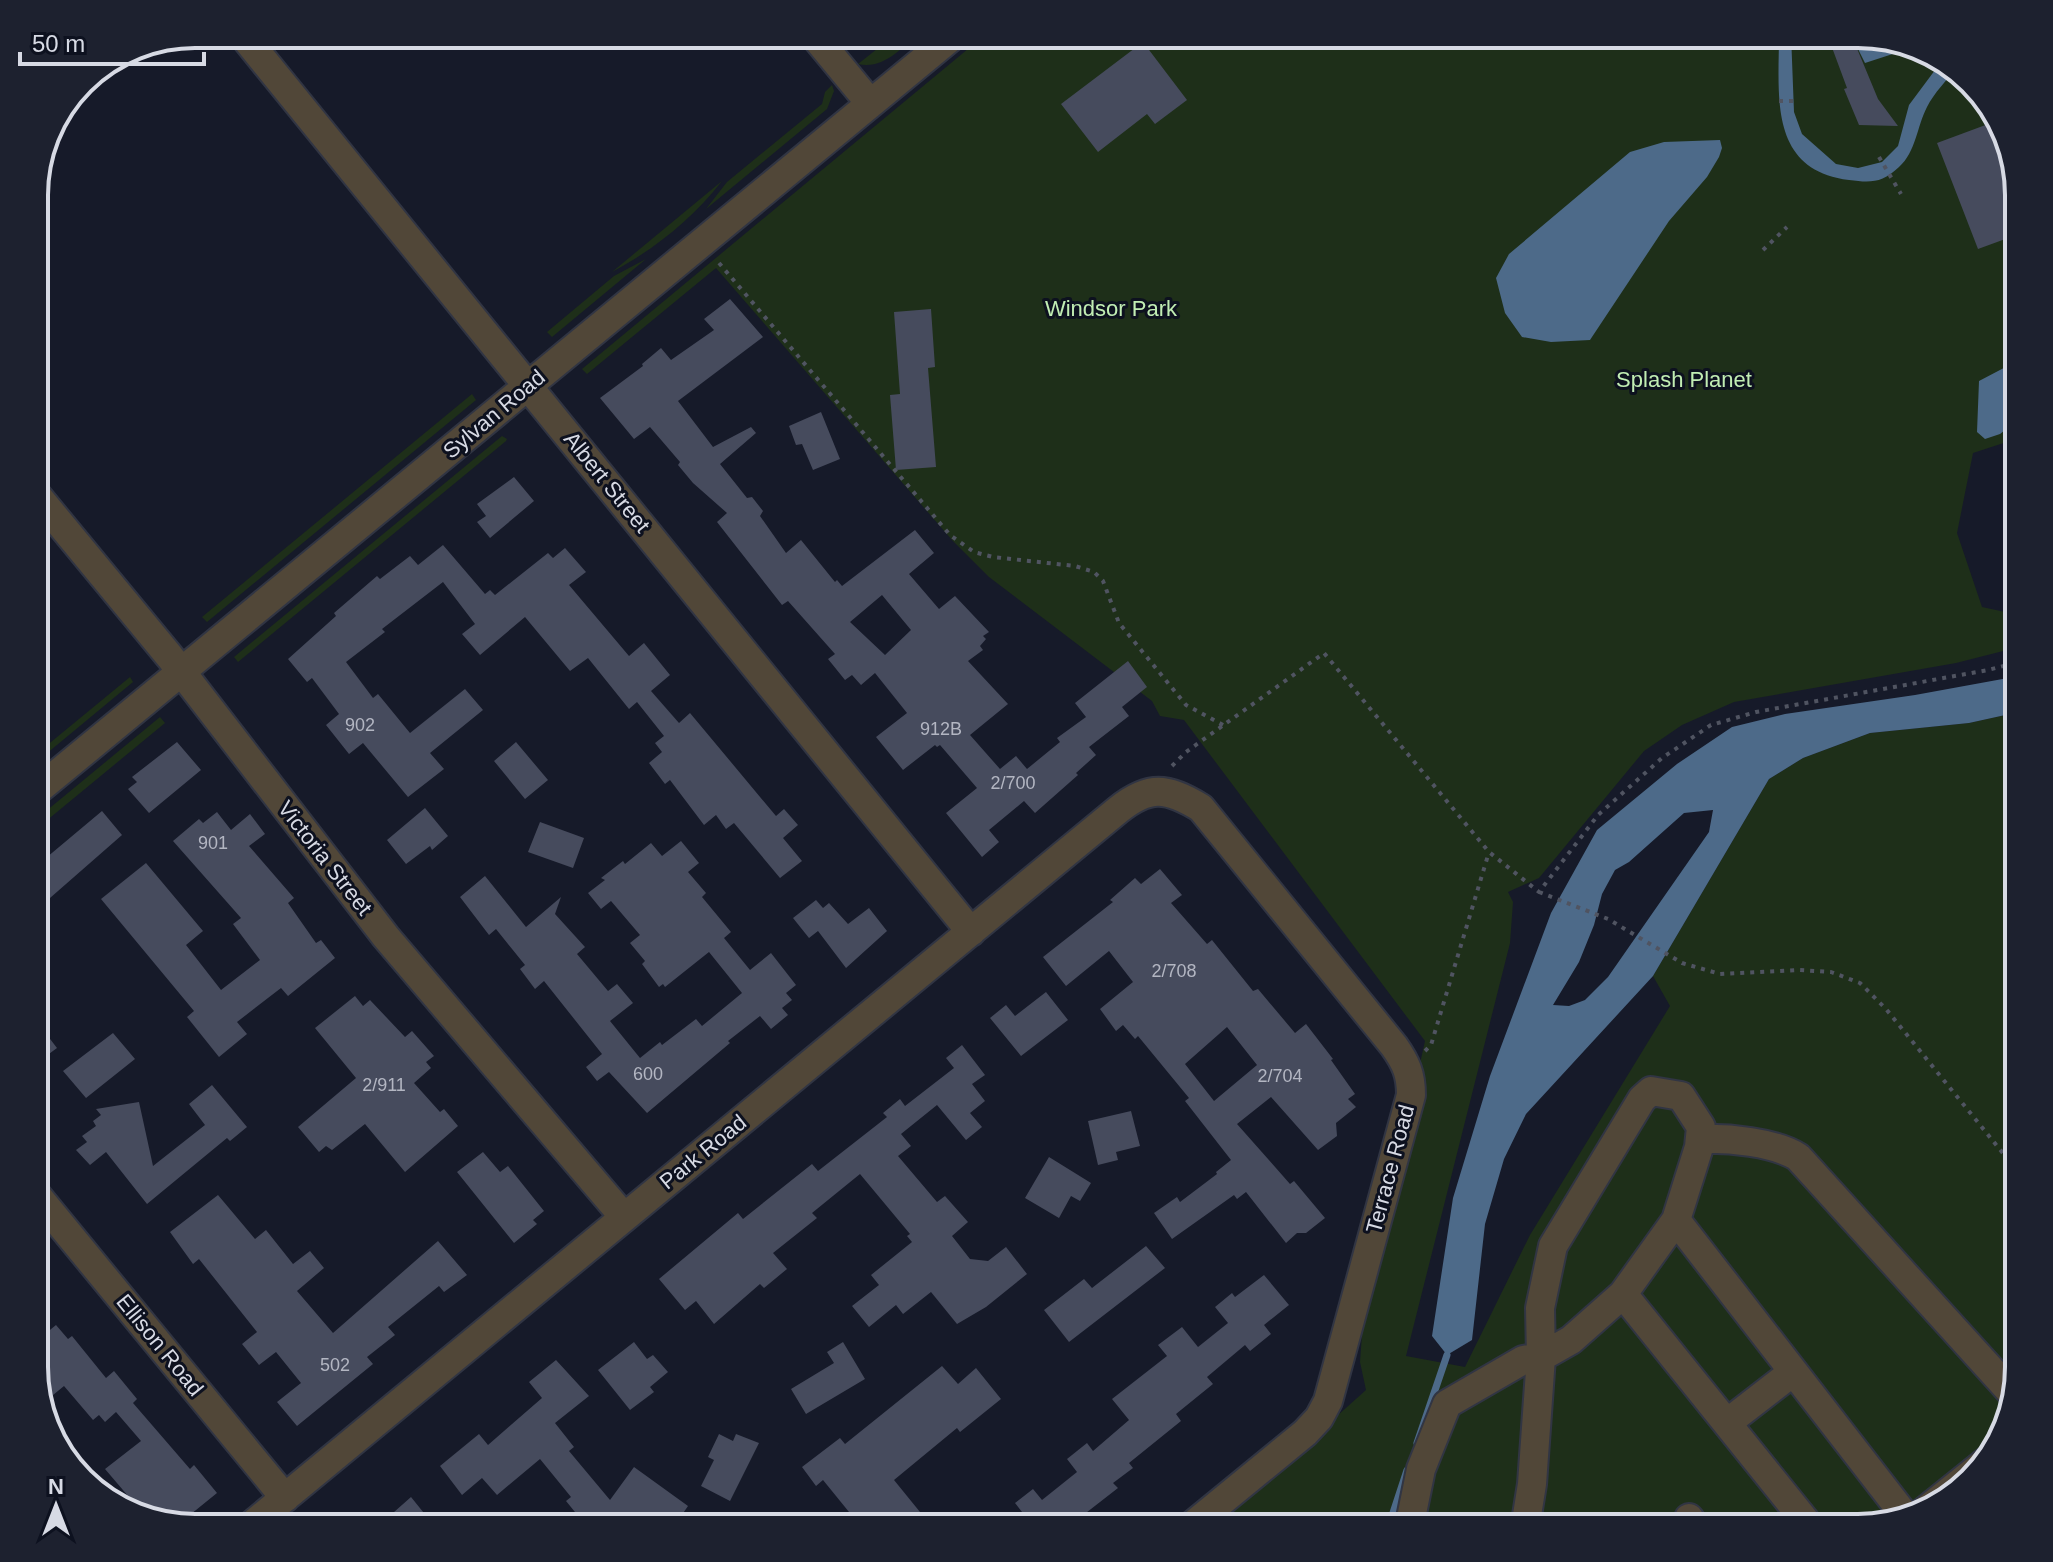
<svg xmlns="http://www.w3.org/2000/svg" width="2053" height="1562" font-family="Helvetica,sans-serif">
<rect width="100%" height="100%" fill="#161a29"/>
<path fill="#1e2f19" d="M896 34H919C901 48 883 70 858 64Z
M986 34H1859L1957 67 2002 123 2019 194V438L1973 453 1957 533 1982 607 2019 615V647L1956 663 1734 702 1682 725 1644 751 1539 878 1508 892 1513 902 1510 943 1406 1356 1465 1367 1530 1235 1670 1006 1653 976 1769 779 1803 758 1870 733 1969 723 2019 712V1368L1986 1466 1929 1512 1858 1528H1212L1366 1390 1360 1362 1363 1321 1425 1041 1184 720 1160 716 1152 701 989 577 952 540 716 268 587 374 582 369Z
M832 85 834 91 827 109 706 209 727 182 822 104 825 92Z
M722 181C692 219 655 249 612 272Z
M646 259 552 337 547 332 614 276Z
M472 394 476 400 207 622 202 617Z
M502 436 507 439 506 441 238 662 234 657Z
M130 677 133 682 34 764V756Z
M160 717 165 723 34 831V821Z"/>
<path fill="#4d6a89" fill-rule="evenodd" d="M1779 34H1791L1794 112 1802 134 1836 164 1858 168 1882 162 1898 146 1909 105 1941 62 1957 67C1947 80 1934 93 1927 107 1917 126 1916 152 1899 167 1882 183 1871 183 1849 180 1768 170 1779 95 1779 34Z
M1859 34 1905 50 1865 63 1851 35Z
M1720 140 1722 148 1719 157 1707 177 1669 221 1590 340 1551 342 1522 337 1505 313 1496 278 1509 254 1630 152 1664 142Z
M2019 360V419L2000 434 1985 439 1977 432 1979 381Z
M2019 676V712L1969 723 1870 733 1803 758 1769 779 1653 976 1526 1114 1504 1159 1485 1224 1472 1340 1447 1355 1432 1336 1453 1198 1490 1076 1551 913 1597 830 1677 764 1732 727 1785 714 1915 695ZM1713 810 1709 832 1608 977 1585 1000 1569 1006 1553 1005 1579 962 1594 925 1602 894 1615 870 1629 862 1684 813Z"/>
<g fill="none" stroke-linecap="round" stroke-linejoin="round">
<path stroke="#4d6a89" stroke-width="7" d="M1417 1443 1447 1355
M1388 1528 1407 1470"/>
</g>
<path fill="#464b5d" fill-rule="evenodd" d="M1827 34H1851L1878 99 1898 126 1859 125 1844 89 1847 88Z
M1143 42 1187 100 1155 124 1147 114 1098 152 1061 104Z
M1999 120 2019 194V234L1978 249 1937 143Z
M730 299 763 337 678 401 713 447 751 427 756 433 720 464 747 498 752 497 763 511 760 516 786 553 801 540 835 582 837 580 842 586 915 530 934 553 909 574 939 609 955 596 989 632 983 636 986 639 980 646 983 650 968 661 1008 704 970 735 1000 769 1016 756 1027 769 1060 742 1057 738 1086 717 1075 703 1128 661 1147 687 1122 707 1129 716 1089 747 1096 755 1076 773 1078 775 1035 813 1024 801 989 830 999 842 982 857 946 813 977 788 940 745 937 747 935 745 903 770 876 737 907 713 875 673 861 685 852 675 845 680 828 659 835 654 788 601 782 605 717 522 727 513 693 483 678 465 680 462 650 427 634 439 600 398 643 366 642 364 661 348 671 360 714 330 704 319ZM882 595 911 630 885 655 850 622Z
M931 309 935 367 928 368 936 467 896 470 890 395 900 394 894 312Z
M821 412 840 459 813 470 802 444 796 445 789 426Z
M514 477 534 501 490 538 477 522 486 516 477 504Z
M443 545 485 594 490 590 495 595 548 553 553 558 565 548 586 572 569 585 629 656 644 643 670 675 651 691 679 723 690 713 776 816 784 809 798 825 783 838 802 861 780 878 734 823 726 829 716 815 704 825 670 780 665 784 649 763 662 752 655 743 664 736 637 702 629 709 588 658 570 671 525 617 480 655 462 634 475 624 443 582 382 629 385 632 346 662 373 698 378 694 410 733 465 689 483 710 430 753 444 769 408 797 363 743 349 754 326 725 339 714 312 678 307 682 288 659 336 616 334 613 377 576 380 579 410 556 418 565Z
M177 742 201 770 149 813 128 789 137 782 132 777Z
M516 742 548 780 525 799 494 761Z
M425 808 448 836 432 850 430 846 406 864 387 840Z
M102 811 122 835 34 912V868Z
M217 812 231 830 250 814 265 834 249 846 294 898 288 903 316 943 321 940 335 958 288 996 281 988 237 1022 247 1034 219 1057 187 1017 194 1011 101 899 146 863 203 931 186 945 221 990 260 960 233 924 241 918 173 841 199 819 203 823Z
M540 822 584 838 573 868 528 852Z
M681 841 699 863 688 872 706 893 702 897 731 932 724 938 750 970 771 953 796 985 786 993 792 1000 782 1008 788 1015 771 1029 760 1016 728 1041 730 1043 647 1113 609 1072 597 1081 586 1067 602 1054 544 981 535 989 520 969 525 965 496 929 489 935 460 897 485 876 526 927 561 897 555 914 585 947 577 954 608 991 617 984 633 1003 610 1021 640 1058 660 1042 662 1045 696 1019 702 1026 742 993 709 952 665 987 663 984 659 987 642 964 645 961 630 943 640 935 611 901 601 909 588 893 605 880 601 878 623 861 625 864 651 843 662 856Z
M1160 869 1182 895 1171 903 1207 944 1212 940 1253 991 1258 989 1295 1033 1306 1024 1333 1059 1331 1060 1355 1094 1348 1099 1356 1107 1336 1123 1337 1136 1318 1150 1271 1097 1237 1124 1290 1184 1294 1181 1325 1218 1306 1233H1297L1286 1243 1246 1192 1237 1199 1234 1195 1172 1239 1154 1213 1177 1197 1180 1202 1217 1174 1216 1172 1231 1160 1185 1101 1189 1098 1138 1036 1135 1039 1123 1025 1116 1031 1100 1009 1133 982 1109 951 1066 986 1043 957 1113 902 1110 900 1135 878 1141 884ZM1227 1027 1257 1065 1214 1101 1185 1064Z
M816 900 823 908 829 903 848 924 869 908 887 931 846 968 818 931 809 938 793 918Z
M1046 992 1068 1020 1021 1056 990 1018 1006 1005 1015 1016Z
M355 996 363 1006 370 1000 405 1037 412 1031 434 1056 426 1062 431 1068 414 1083 440 1112 444 1109 458 1126 405 1172 365 1124 332 1150 326 1146 319 1152 298 1127 356 1078 315 1028Z
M34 1018 57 1048 34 1065Z
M113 1033 135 1059 86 1098 63 1071Z
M962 1045 985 1075 972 1084 985 1101 970 1113 982 1127 966 1140 937 1105 901 1134 911 1146 898 1156 937 1202 945 1196 968 1222 952 1236 970 1259 988 1261 1006 1247 1027 1274 986 1307 957 1324 931 1292 903 1314 896 1305 869 1327 852 1306 879 1285 871 1275 912 1242 907 1236 910 1234 860 1174 812 1213 817 1218 773 1253 787 1269 764 1288 760 1284 714 1324 696 1301 685 1310 659 1279 738 1213 743 1219 812 1164 818 1171 887 1117 883 1113 900 1099 905 1106 954 1068 946 1058Z
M212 1085 247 1127 230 1141 227 1138 147 1204 106 1152 90 1165 76 1150 87 1142 82 1136 96 1126 93 1121 101 1115 96 1109 139 1102 153 1166 205 1125 189 1104Z
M1131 1111 1140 1146 1116 1152 1118 1160 1098 1165 1088 1121Z
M483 1152 500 1172 508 1166 544 1211 533 1220 537 1224 514 1243 457 1172Z
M1049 1157 1091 1183 1080 1201 1071 1196 1059 1218 1025 1198Z
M218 1195 255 1239 266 1230 293 1264 310 1251 324 1268 297 1291 333 1333 438 1241 467 1275 444 1292 439 1286 388 1327 395 1335 367 1357 373 1364 297 1426 277 1402 301 1383 276 1352 259 1365 242 1344 257 1332 199 1259 193 1264 170 1232Z
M1146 1246 1165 1268 1069 1342 1044 1310 1084 1279 1092 1288Z
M1264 1275 1289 1305 1264 1325 1271 1334 1250 1351 1245 1345 1207 1377 1213 1384 1176 1414 1181 1421 1129 1463 1133 1468 1113 1483 1118 1488 1082 1516 1085 1519 1074 1528H1002L1022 1512 1015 1503 1033 1489 1042 1500 1077 1472 1067 1459 1087 1443 1093 1451 1129 1420 1112 1399 1167 1356 1158 1345 1182 1327 1198 1347 1228 1323 1215 1307 1232 1293 1235 1297Z
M56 1325 68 1339 72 1336 106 1378 114 1371 137 1399 133 1403 190 1469 194 1465 217 1493 180 1523 140 1510 105 1469 141 1441 116 1412 105 1422 99 1415 93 1420 64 1386 47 1400 37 1388 34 1377V1343Z
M634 1342 647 1359 653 1355 668 1372 650 1387 654 1392 630 1410 598 1370Z
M843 1342 865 1379 806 1414 791 1389 834 1363 827 1352Z
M556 1360 589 1396 555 1423 574 1447 569 1451 610 1500 634 1467 688 1506 673 1528H588L566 1501 571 1497 540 1459 497 1495 482 1478 462 1495 440 1466 479 1434 488 1445 542 1398 529 1382Z
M942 1366 958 1384 976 1368 1001 1399 960 1432 957 1428 894 1480 933 1528H862L823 1480 816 1486 802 1467 840 1438 845 1444Z
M719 1434 733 1441 736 1434 759 1443 730 1501 701 1486 714 1460 708 1457Z
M411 1497 436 1528H376Z"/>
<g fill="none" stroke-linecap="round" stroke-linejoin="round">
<defs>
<path id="minor" d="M242 34 971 932
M813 34 870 103
M34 492 170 657 386 937 624 1217
M34 793 955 34
M1700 1139C1728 1138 1774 1142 1798 1157L2011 1392
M34 1192 285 1498
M1676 1220 1906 1517
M1623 1294 1811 1528
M1727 1423 1793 1372
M1921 1514 1987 1461
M1689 1518 1696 1528
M248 1528 1118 810C1149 785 1167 787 1201 808L1394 1046C1406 1063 1411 1074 1411 1095L1328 1401 1319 1418 1305 1433 1189 1528
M1409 1528 1421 1469 1447 1404 1523 1360 1541 1357 1571 1340 1623 1294 1676 1220 1699 1147 1701 1127 1681 1096 1651 1091 1642 1099 1553 1246 1540 1308 1541 1357 1532 1484 1525 1528"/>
</defs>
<use href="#minor" stroke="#313543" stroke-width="32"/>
<path stroke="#505461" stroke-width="4" stroke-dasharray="4 6" stroke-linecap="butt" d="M1779 101H1793
M1879 157 1901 194
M1763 250 1787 227
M719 263 950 535 974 552 993 557 1075 566 1094 572 1103 581 1119 623 1186 705 1223 725
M1172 766 1186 752 1324 653 1489 852 1539 892 1598 815 1662 758 1711 725 1756 712 1988 670 2019 662
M1539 892 1608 919 1682 963 1720 974 1799 970 1831 972 1860 983 1886 1009 2019 1173
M1425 1051 1431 1045 1489 852"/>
<use href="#minor" stroke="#514738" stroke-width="28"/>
</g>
<g text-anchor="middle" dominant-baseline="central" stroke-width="6" stroke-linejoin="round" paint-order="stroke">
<g font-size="18" fill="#b3b6c2">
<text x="360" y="725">902</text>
<text x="941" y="729">912B</text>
<text x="1013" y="783">2/700</text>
<text x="213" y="843">901</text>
<text x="1174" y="971">2/708</text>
<text x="648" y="1074">600</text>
<text x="1280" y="1076">2/704</text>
<text x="384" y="1085">2/911</text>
<text x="335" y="1365">502</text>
</g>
<g font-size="22" fill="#c1edb3" stroke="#0d111f">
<text x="1111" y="308">Windsor Park</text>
<text x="1684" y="379">Splash Planet</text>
</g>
<g font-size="22" fill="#d7dae4" stroke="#0d111f">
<text transform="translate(494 414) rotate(-40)">Sylvan Road</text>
<text transform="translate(607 482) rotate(51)">Albert Street</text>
<text transform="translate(325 858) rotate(52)">Victoria Street</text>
<text transform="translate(703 1152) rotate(-39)">Park Road</text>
<text transform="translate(1390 1169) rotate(-75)">Terrace Road</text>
<text transform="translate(160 1345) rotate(51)">Ellison Road</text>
</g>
</g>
<path d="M0 0H2053V1562H0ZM195 48H1858A147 147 0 0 1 2005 195V1367A147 147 0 0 1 1858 1514H195A147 147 0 0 1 48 1367V195A147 147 0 0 1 195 48Z" fill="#1d212f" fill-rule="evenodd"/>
<path fill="none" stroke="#d7dae4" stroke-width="4" d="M195 48H1858A147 147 0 0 1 2005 195V1367A147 147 0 0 1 1858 1514H195A147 147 0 0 1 48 1367V195A147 147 0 0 1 195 48Z"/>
<g transform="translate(56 1506)" stroke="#0d111f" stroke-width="6" paint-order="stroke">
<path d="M0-6L14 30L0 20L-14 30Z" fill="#d7dae4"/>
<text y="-12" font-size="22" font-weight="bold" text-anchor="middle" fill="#d7dae4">N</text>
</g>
<path d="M20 52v12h184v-12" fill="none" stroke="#d7dae4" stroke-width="4"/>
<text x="32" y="52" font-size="24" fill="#d7dae4" stroke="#0d111f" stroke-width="6" paint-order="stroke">50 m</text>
</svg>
